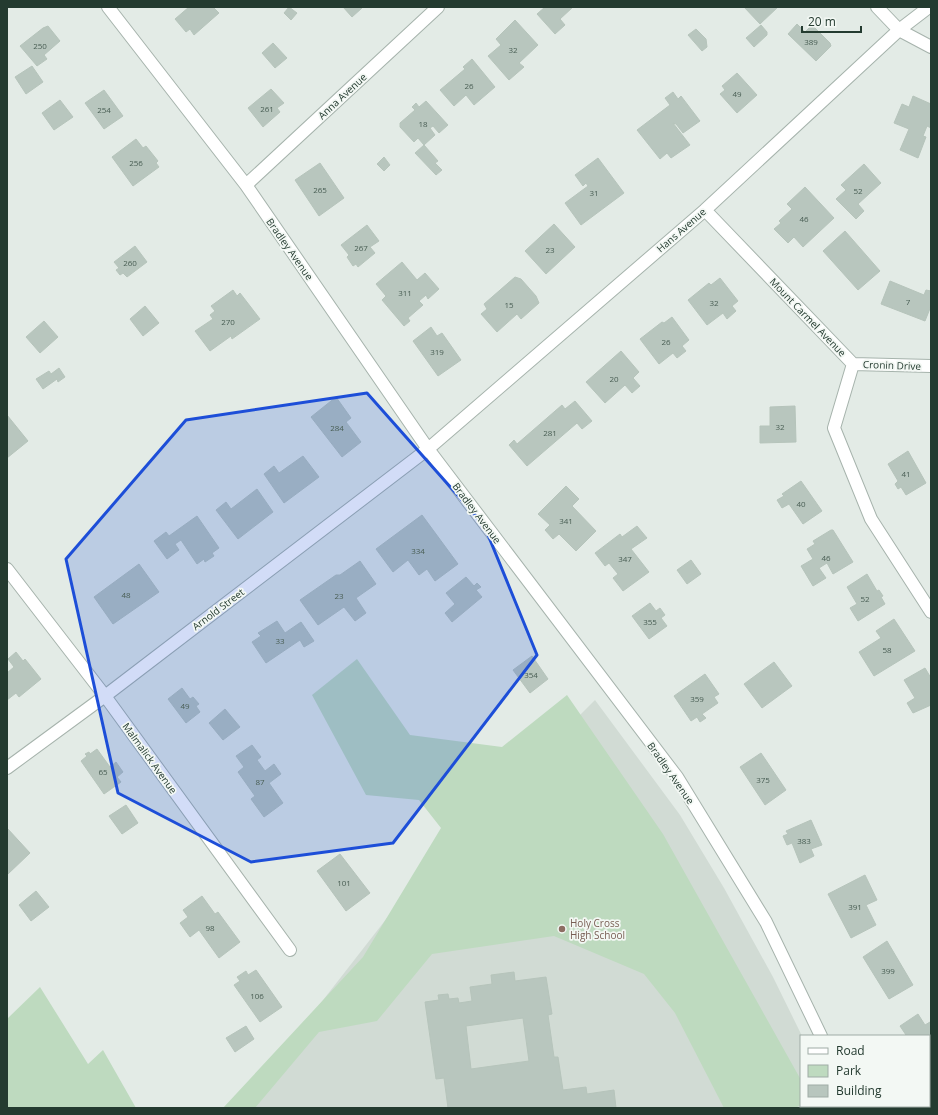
<svg xmlns="http://www.w3.org/2000/svg" width="938" height="1115" font-family="'Open Sans',sans-serif">
<rect width="100%" height="100%" fill="#e3ebe6"/>
<path fill="#d1dbd4" d="M595 700 680 815 724 888 773 977 802 1036 801 1106H836L837 1108H239L422 873Z"/>
<path fill="#bedabf" d="M357 659 410 735 502 747 567 695 663 834 801 1080V1105L795 1108H724L675 1013 644 974 554 936 432 954 377 1021 319 1032 255 1108H223L363 957 441 828 419 800 366 795 312 695Z
M40 987 88 1064 103 1050 136 1108H7V1019Z"/>
<path fill="#b8c6be" stroke="#b6c4bb" fill-rule="evenodd" d="M189 7H213L219 13 194 35 190 29 186 32 175 19Z
M289 7 297 13 291 20 284 13Z
M343 7H361L362 8 352 17Z
M545 7H573L560 19 565 25 555 34 537 14Z
M744 7H778L760 24Z
M515 20 538 45 519 63 524 67 509 80 488 56 501 45 496 39Z
M797 24 805 32 812 25 830 43 831 46 816 61 788 34Z
M761 25 767 32V35L754 47 746 38Z
M48 26 60 41 44 55 47 59 37 66 20 46 43 28Z
M696 29 706 39 707 47 702 51 688 35Z
M273 43 287 58 275 68 262 53Z
M472 59 495 87 474 105 466 95 454 106 440 90 465 69 463 67Z
M32 66 43 82 26 94 15 77Z
M737 73 757 95 737 113 720 94 725 90 722 86Z
M271 89 284 103 277 108 280 112 263 127 248 108Z
M104 90 123 116 104 129 85 103Z
M673 92 678 99 681 96 700 121 683 133 676 124 673 123 690 145 671 158 667 153 660 159 637 130 670 105 665 98Z
M913 96 931 104V128L927 126 923 136 926 137 918 158 900 150 909 129 894 123 902 104 909 107Z
M60 100 73 117 54 130 42 113Z
M426 101 448 125 439 133 433 126 430 128 435 135 424 145 418 138 414 142 400 127V123L415 110 412 107 416 103 419 107Z
M136 139 143 148 146 146 158 161 156 163 159 167 133 186 112 157Z
M424 145 438 161 435 163 442 170 436 175 415 153Z
M384 157 390 165 384 171 377 164Z
M598 158 624 193 581 225 565 203 588 186 586 183 583 186 575 175Z
M320 163 344 198 319 216 295 180Z
M864 164 881 183 858 204 864 211 856 219 836 199 846 190 841 185Z
M805 187 834 218 803 247 794 237 788 243 774 229 781 223 779 221 792 209 787 204Z
M554 224 575 247 546 274 525 251Z
M367 225 379 241 370 247 375 253 358 267 356 264 353 266 347 257 349 255 341 245Z
M845 231 880 271 858 290 823 251Z
M135 246 147 262 127 277 123 273 120 275 116 270 119 268 114 262Z
M402 262 417 280 425 273 439 289 428 299 426 295 419 301 423 305 408 318 410 321 404 326 382 300 386 296 376 284Z
M515 277 521 279 536 296 539 303 521 319 517 314 497 332 481 314 487 309 484 304Z
M720 278 738 301 732 306 736 311 727 319 723 313 707 325 688 300 709 283 711 285Z
M890 281 924 295 926 290 931 291V306L925 321 881 304Z
M233 290 237 296 240 293 260 319 232 339 231 336 210 351 195 331 213 319 210 315 215 311 211 306Z
M145 306 159 323 143 336 130 319Z
M672 317 689 340 682 346 686 351 677 358 673 353 659 364 640 339 662 322 664 323Z
M44 321 58 337 40 353 26 337Z
M431 327 437 336 442 333 461 360 438 376 413 341Z
M621 351 639 372 633 378 640 386 632 393 625 385 605 403 586 382Z
M59 368 65 377 58 382 57 379 43 389 36 379 49 371 51 374Z
M336 397 351 418 346 422 361 442 342 457 311 417Z
M575 401 592 421 582 429 577 423 527 466 509 445 514 440 517 444 562 405 565 409Z
M795 406 796 442 760 443V426H770V407Z
M7 415 28 441 7 458Z
M908 451 926 483 906 495 901 487 898 489 895 484 898 481 888 464Z
M303 456 319 477 284 503 264 474 274 466 279 473Z
M801 481 822 511 803 524 789 504 782 508 777 500 784 496 782 494Z
M566 486 579 499 572 506 596 531 576 551 559 534 553 539 545 530 550 525 538 514Z
M257 489 273 512 238 539 216 510 226 502 231 509Z
M422 515 458 564 435 581 427 569 419 575 408 560 393 572 376 549Z
M197 516 219 548 212 553 214 556 205 562 204 559 197 564 181 540 175 544 179 550 167 559 154 541 166 532 169 536Z
M637 526 647 538 631 549 649 572 623 591 613 578 618 574 609 563 605 566 595 553 620 534 622 537Z
M831 530H833L853 562 833 574 827 563 819 568 826 578 813 586 801 566 813 559 807 549 815 544 813 541Z
M691 560 701 574 687 584 677 570Z
M360 561 376 584 356 598 366 613 355 621 344 607 318 625 300 600 336 575H340Z
M139 564 159 592 113 624 94 597Z
M867 574 877 591 879 590 883 596 881 597 885 604 858 621 850 608 857 604 847 587Z
M466 577 474 586 477 583 481 587 476 590 482 597 452 622 445 613 455 604 446 593Z
M650 603 656 611 660 608 665 615 661 618 667 626 649 639 632 616Z
M894 619 915 651 874 676 859 652 881 638 876 631Z
M277 621 285 633 301 622 314 641 304 647 300 640 266 663 252 642 261 636 258 633Z
M16 652 23 661 25 659 41 679 19 697 16 693 7 700V673L14 667 8 659Z
M532 656 548 679 530 693 513 670Z
M774 662 792 686 762 708 744 684Z
M925 668 931 678V705L913 713 907 703 915 698 904 680Z
M705 674 719 694 714 697 718 703 702 714 706 718 700 722 697 717 691 721 674 696Z
M182 688 190 699 193 697 199 704 196 706 200 712 186 723 168 699Z
M225 709 240 727 223 740 209 723Z
M252 745 261 757 257 760 265 771 274 764 281 774 269 783 283 803 264 817 251 799 255 796 238 772 244 767 236 756Z
M97 749 110 767 116 762 123 772 117 777 121 782 104 794 81 761 87 756 85 754 89 752 90 754Z
M761 753 786 790 765 805 740 767Z
M126 805 138 823 122 834 109 816Z
M811 820 822 845 811 849 814 856 800 863 792 843 787 845 783 836 788 834 786 831Z
M7 828 30 853 8 874H7Z
M340 854 370 893 346 911 317 871Z
M865 875 877 900 866 905 876 925 851 938 828 894Z
M36 891 49 907 31 921 19 905Z
M202 896 215 914 218 912 240 942 219 958 199 930 190 937 180 923 188 917 183 910Z
M887 941 913 985 889 999 863 957Z
M256 970 282 1007 260 1022 234 985 240 981 237 977 246 971 248 975Z
M514 972 515 981 546 977 552 1014 548 1015 554 1057H558L563 1090 586 1087 587 1094 614 1090 616 1108H448L444 1078 436 1079 425 1002 439 1000 438 995 448 994 449 999 458 998 459 1003 472 1001 470 987 492 984 491 975ZM523 1018 529 1061 471 1069 466 1026Z
M918 1014 925 1025 930 1022 931 1024V1066L929 1068V1036H904L906 1035 900 1026Z
M246 1026 254 1039 235 1052 226 1038Z"/>
<g fill="none" stroke-linecap="round" stroke-linejoin="round">
<defs>
<path id="minor" d="M108 7 246 185 428 449 677 777 766 922 821 1036
M877 7 899 30 931 47
M246 185 438 7
M705 210 853 364 834 428 871 519 931 612
M853 364 931 366
M7 569 105 696 290 950
M7 768 105 696 428 449 705 210 899 30 929 7
M854 1106 855 1108"/>
</defs>
<use href="#minor" stroke="#a6b3ac" stroke-width="14"/>
<use href="#minor" stroke="#fff" stroke-width="12"/>
</g>
<path fill="#1d4ed8" fill-opacity="0.2" stroke="#1d4ed8" stroke-width="3" stroke-linejoin="round" d="M367 393 484 525 537 655 393 843 251 862 118 793 66 559 186 420Z"/>
<circle fill="#8d6e63" stroke="#f3f8f4" stroke-width="1.5" cx="562" cy="929" r="4"/>
<g text-anchor="middle" dominant-baseline="central" stroke-width="3.5" stroke-linejoin="round" paint-order="stroke">
<g font-size="8" fill="#495e54">
<text x="811" y="41">389</text>
<text x="40" y="45">250</text>
<text x="513" y="49">32</text>
<text x="469" y="85">26</text>
<text x="737" y="93">49</text>
<text x="267" y="108">261</text>
<text x="104" y="109">254</text>
<text x="423" y="123">18</text>
<text x="136" y="162">256</text>
<text x="320" y="189">265</text>
<text x="858" y="190">52</text>
<text x="594" y="192">31</text>
<text x="804" y="218">46</text>
<text x="361" y="247">267</text>
<text x="550" y="249">23</text>
<text x="130" y="262">260</text>
<text x="405" y="292">311</text>
<text x="908" y="301">7</text>
<text x="714" y="302">32</text>
<text x="509" y="304">15</text>
<text x="228" y="321">270</text>
<text x="666" y="341">26</text>
<text x="437" y="351">319</text>
<text x="614" y="378">20</text>
<text x="780" y="426">32</text>
<text x="337" y="427">284</text>
<text x="550" y="432">281</text>
<text x="906" y="473">41</text>
<text x="801" y="503">40</text>
<text x="566" y="520">341</text>
<text x="418" y="550">334</text>
<text x="826" y="557">46</text>
<text x="625" y="558">347</text>
<text x="126" y="594">48</text>
<text x="339" y="595">23</text>
<text x="865" y="598">52</text>
<text x="650" y="621">355</text>
<text x="280" y="640">33</text>
<text x="887" y="649">58</text>
<text x="531" y="674">354</text>
<text x="697" y="698">359</text>
<text x="185" y="705">49</text>
<text x="103" y="771">65</text>
<text x="763" y="779">375</text>
<text x="260" y="781">87</text>
<text x="804" y="840">383</text>
<text x="344" y="882">101</text>
<text x="855" y="906">391</text>
<text x="210" y="927">98</text>
<text x="888" y="970">399</text>
<text x="257" y="995">106</text>
</g>
<g font-size="10" fill="#243b30" stroke="#f3f8f4">
<text transform="translate(342 96) rotate(-43)">Anna Avenue</text>
<text transform="translate(681 230) rotate(-41)">Hans Avenue</text>
<text transform="translate(290 249) rotate(55)">Bradley Avenue</text>
<text transform="translate(808 317) rotate(46)">Mount Carmel Avenue</text>
<text transform="translate(892 365) rotate(2)">Cronin Drive</text>
<text transform="translate(477 513) rotate(53)">Bradley Avenue</text>
<text transform="translate(218 609) rotate(-37)">Arnold Street</text>
<text transform="translate(150 758) rotate(54)">Malmalick Avenue</text>
<text transform="translate(671 773) rotate(55)">Bradley Avenue</text>
</g>
<g font-size="10" fill="#785e54" stroke="#f3f8f4" text-anchor="start">
<text x="570" y="923">Holy Cross<tspan x="570" dy="12">High School</tspan></text>
</g>
</g>
<rect width="938" height="1115" fill="none" stroke="#243b30" stroke-width="16"/>
<rect x="800" y="1035" width="130" height="72" fill="#f3f8f4" stroke="#a0aca6"/>
<rect x="808" y="1048" width="20" height="6" fill="#ffffff" stroke="#a0aca6"/>
<text x="836" y="1055" font-size="12" fill="#243b30">Road</text>
<rect x="808" y="1065" width="20" height="12" fill="#bedabf" stroke="#a0aca6"/>
<text x="836" y="1075" font-size="12" fill="#243b30">Park</text>
<rect x="808" y="1085" width="20" height="12" fill="#b8c6be" stroke="#a0aca6"/>
<text x="836" y="1095" font-size="12" fill="#243b30">Building</text>
<path d="M802 26v6h59v-6" fill="none" stroke="#243b30" stroke-width="2"/>
<text x="808" y="26" font-size="12" fill="#243b30" stroke="#f3f8f4" stroke-width="3" paint-order="stroke">20 m</text>
</svg>
